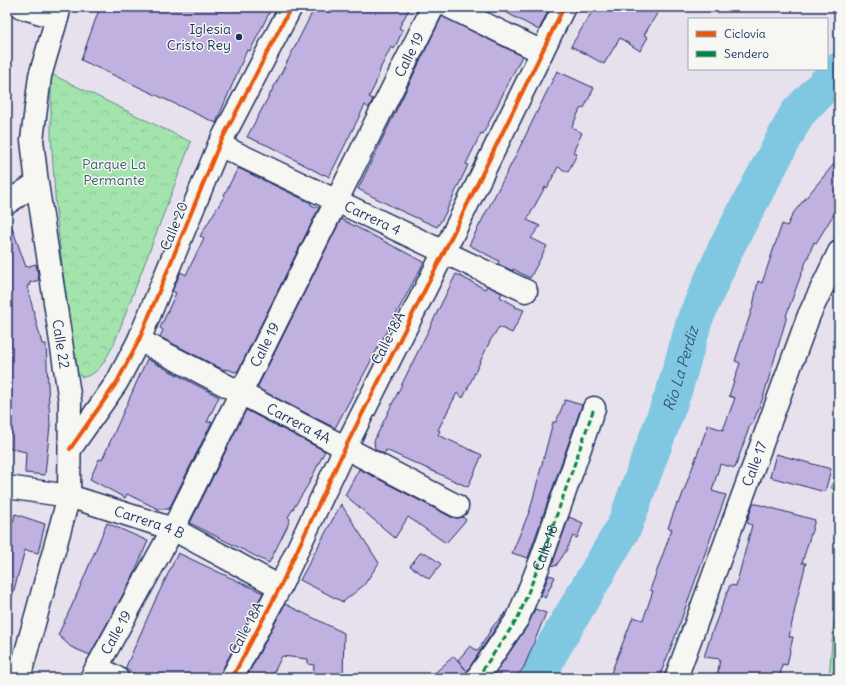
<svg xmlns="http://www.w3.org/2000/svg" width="846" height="685" font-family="Delius,sans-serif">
<defs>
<pattern id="park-crowns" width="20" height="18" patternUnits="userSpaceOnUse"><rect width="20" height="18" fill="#a3e4ad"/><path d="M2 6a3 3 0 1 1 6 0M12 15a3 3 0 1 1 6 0" fill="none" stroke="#8cc497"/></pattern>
</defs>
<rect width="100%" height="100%" fill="#e6e1ed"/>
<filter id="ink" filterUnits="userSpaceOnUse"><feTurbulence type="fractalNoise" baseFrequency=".025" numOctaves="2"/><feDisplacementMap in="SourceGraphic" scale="8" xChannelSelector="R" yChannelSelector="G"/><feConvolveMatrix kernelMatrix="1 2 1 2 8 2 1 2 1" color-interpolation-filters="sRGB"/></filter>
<g filter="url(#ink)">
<path fill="url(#park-crowns)" stroke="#5f8a86" d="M51 74 191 142 114 344C106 358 99 376 82 377L76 371 73 361 56 211 51 135Z
M839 462V490L831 488Z"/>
<path fill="#a3e4ad" stroke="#5f8a86" d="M835 607H839V678H829Z"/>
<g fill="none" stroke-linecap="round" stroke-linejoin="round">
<path stroke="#80c7e1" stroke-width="36" id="s1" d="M538 678 551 651 624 527 674 391 695 319 726 248 797 114 839 70"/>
</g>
<path fill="#c1b1e1" stroke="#1b2f5e" d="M100 7H272L250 51 247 50 216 123 81 60Z
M315 7H410L399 28 403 30 394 49 391 47 381 67 375 85 369 97 373 99 369 108 365 105 329 177 324 174 323 175 269 146 247 137 286 64Z
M496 7H550L539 30Z
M595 7H661L644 35 648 37 640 51 620 38 604 64 571 46Z
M442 16 522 56 483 134 481 133 466 164 468 165 444 216 437 227 399 210 358 189Z
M557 71 594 88 584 108 580 109 572 127 582 133 573 152 577 154 568 172 558 167 547 188 545 187 527 220 540 226 531 238 547 246 530 278 513 269V271L498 264 499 261 469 245 515 157Z
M839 158V209L832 217 816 243 814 242 802 272 786 316H787L763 398 752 425H750L735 468 720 464 712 491 726 495 676 634 659 678H609L633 617 643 620 653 591 650 590 672 529 668 528 677 503 679 504 708 425 723 430 735 398 729 396 740 363 735 361 753 306 758 281 762 283 782 224 787 226 794 212Z
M238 168 311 203V205L319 208 238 371 234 372 230 370 222 369 160 337 163 330 160 328 176 293 172 291 180 274 181 272 186 275 204 238 200 236 225 195H224Z
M7 219H9L26 267 36 264 39 280 29 283 30 285 27 286 42 344H46L50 425 45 475 25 473 26 452 7 448Z
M341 219 424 262 335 428 257 388Z
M456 274 485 289 487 286 502 293 500 297 516 306 515 307 524 310 512 333 499 327 490 341 463 398 457 393 438 430 440 431 438 435 482 455 468 487 386 450 384 454 375 449 374 441Z
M147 359 219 397 207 422H212L169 509H158L127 494 125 498 90 479 99 459 102 460Z
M565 400 582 405 528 558 512 553 530 510 553 422H556Z
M246 410 325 451 308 485 288 517 290 519 287 527 269 563 190 523Z
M776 454 831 469 825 492 770 477Z
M359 469 451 517 457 518 463 517 466 520 446 543 408 517 395 538 345 495Z
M753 503 815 520 802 563H806L797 599 789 637H793L787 665 782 664 780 678H717L720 659 704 657 712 632 730 585 736 586 752 525 747 523Z
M341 504 379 563 364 585 343 602 300 580Z
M15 514 45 524 38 553 25 550 12 597 7 596V520L13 523Z
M569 517 583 523 577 538 573 536 566 551 556 566 552 565Z
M107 523 148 541 132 578 90 655 71 647 58 635 74 601Z
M178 553 263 593 221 672 220 678H143L125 669 154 603Z
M420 553H426L441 564 429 579 410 566Z
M549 575 555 577 545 598 541 595Z
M285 604 344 633 343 678H313L314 665 308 664V659L282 656 271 678H246Z
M535 609 546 613 524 667 516 678H492L528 625Z
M506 612 467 671 465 678H429L454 656 466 670 458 660 470 646 478 651 493 626Z"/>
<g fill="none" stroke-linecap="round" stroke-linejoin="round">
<defs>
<g id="minor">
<path d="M21 7 57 18"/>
<path d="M450 7 542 52"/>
<path id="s2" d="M219 145 526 291"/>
<path d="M7 203 37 183"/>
<path id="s3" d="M139 340 457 506"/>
<path d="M70 449 117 382 139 340 219 145 291 7"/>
<path id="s4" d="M7 487 69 496 173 529 280 587"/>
<path d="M97 667 117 678"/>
<path d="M232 678 280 587 345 448 444 252 564 7"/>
<path id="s5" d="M477 678 518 618 541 560 594 408"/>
</g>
<g id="major">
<path d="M19 678 69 496 70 401 37 183 32 140 40 76 60 7"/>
<path id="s6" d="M91 678 173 529 433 7"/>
<path id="s7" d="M676 678 809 315 839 252"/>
</g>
</defs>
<use href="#minor" stroke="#1b2f5e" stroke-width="25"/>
<use href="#major" stroke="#1b2f5e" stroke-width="25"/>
<use href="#minor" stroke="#f6f6f2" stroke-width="22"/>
<use href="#major" stroke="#f6f6f2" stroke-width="22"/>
<path stroke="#00873e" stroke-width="3" stroke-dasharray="6 3" stroke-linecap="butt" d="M477 678 518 618 541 560 594 408"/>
<defs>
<path id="cycleway" d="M70 449 117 382 139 340 219 145 291 7
M232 678 280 587 345 448 444 252 564 7"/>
</defs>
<use href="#cycleway" stroke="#f6f6f2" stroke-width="6"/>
<use href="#cycleway" stroke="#e8590c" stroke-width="4"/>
</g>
</g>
<circle fill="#1b2f5e" stroke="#f6f6f2" stroke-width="1.5" cx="239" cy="37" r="4"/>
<g text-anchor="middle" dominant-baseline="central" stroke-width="3" stroke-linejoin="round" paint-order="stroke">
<g font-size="14" fill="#1b2f5e" stroke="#f6f6f2" text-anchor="end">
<text x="231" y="29">Iglesia<tspan x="231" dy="16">Cristo Rey</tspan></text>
</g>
<g font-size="14" fill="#1b2f5e" stroke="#f6f6f2">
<text stroke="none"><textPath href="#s6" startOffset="700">Calle 19</textPath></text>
<text stroke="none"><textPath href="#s2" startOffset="170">Carrera 4</textPath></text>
<text transform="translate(174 226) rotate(-68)">Calle 20</text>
<text transform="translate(388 338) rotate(-63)">Calle 18A</text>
<text transform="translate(61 344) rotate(81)">Calle 22</text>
<text stroke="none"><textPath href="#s6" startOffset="376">Calle 19</textPath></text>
<text stroke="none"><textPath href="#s3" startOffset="180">Carrera 4A</textPath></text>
<text stroke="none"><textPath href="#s7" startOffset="228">Calle 17</textPath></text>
<text stroke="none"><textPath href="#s4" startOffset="147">Carrera 4 B</textPath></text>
<text stroke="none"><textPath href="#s5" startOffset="148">Calle 18</textPath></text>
<text transform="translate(246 628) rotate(-62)">Calle 18A</text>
<text stroke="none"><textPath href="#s6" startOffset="52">Calle 19</textPath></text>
</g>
<g font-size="14" fill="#3d5c72" stroke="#f6f6f2">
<text x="114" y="164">Parque La<tspan x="114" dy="16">Permante</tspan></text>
</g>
<g font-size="15" font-style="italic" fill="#34557f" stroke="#f6f6f2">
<text stroke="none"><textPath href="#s1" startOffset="342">Río La Perdiz</textPath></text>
</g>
</g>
<rect width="846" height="685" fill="none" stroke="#f6f6f2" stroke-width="24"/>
<rect x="12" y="12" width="822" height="661" fill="none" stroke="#1b2f5e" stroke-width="1.5" filter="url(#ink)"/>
<rect x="688" y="18" width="140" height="52" fill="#f6f6f2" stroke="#9ea6b7"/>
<rect x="696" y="31" width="20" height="6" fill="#e8590c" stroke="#9ea6b7"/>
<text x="724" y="38" font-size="12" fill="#1b2f5e">Ciclovía</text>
<rect x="696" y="51" width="20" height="6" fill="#00873e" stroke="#9ea6b7"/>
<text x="724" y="58" font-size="12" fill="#1b2f5e">Sendero</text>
</svg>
